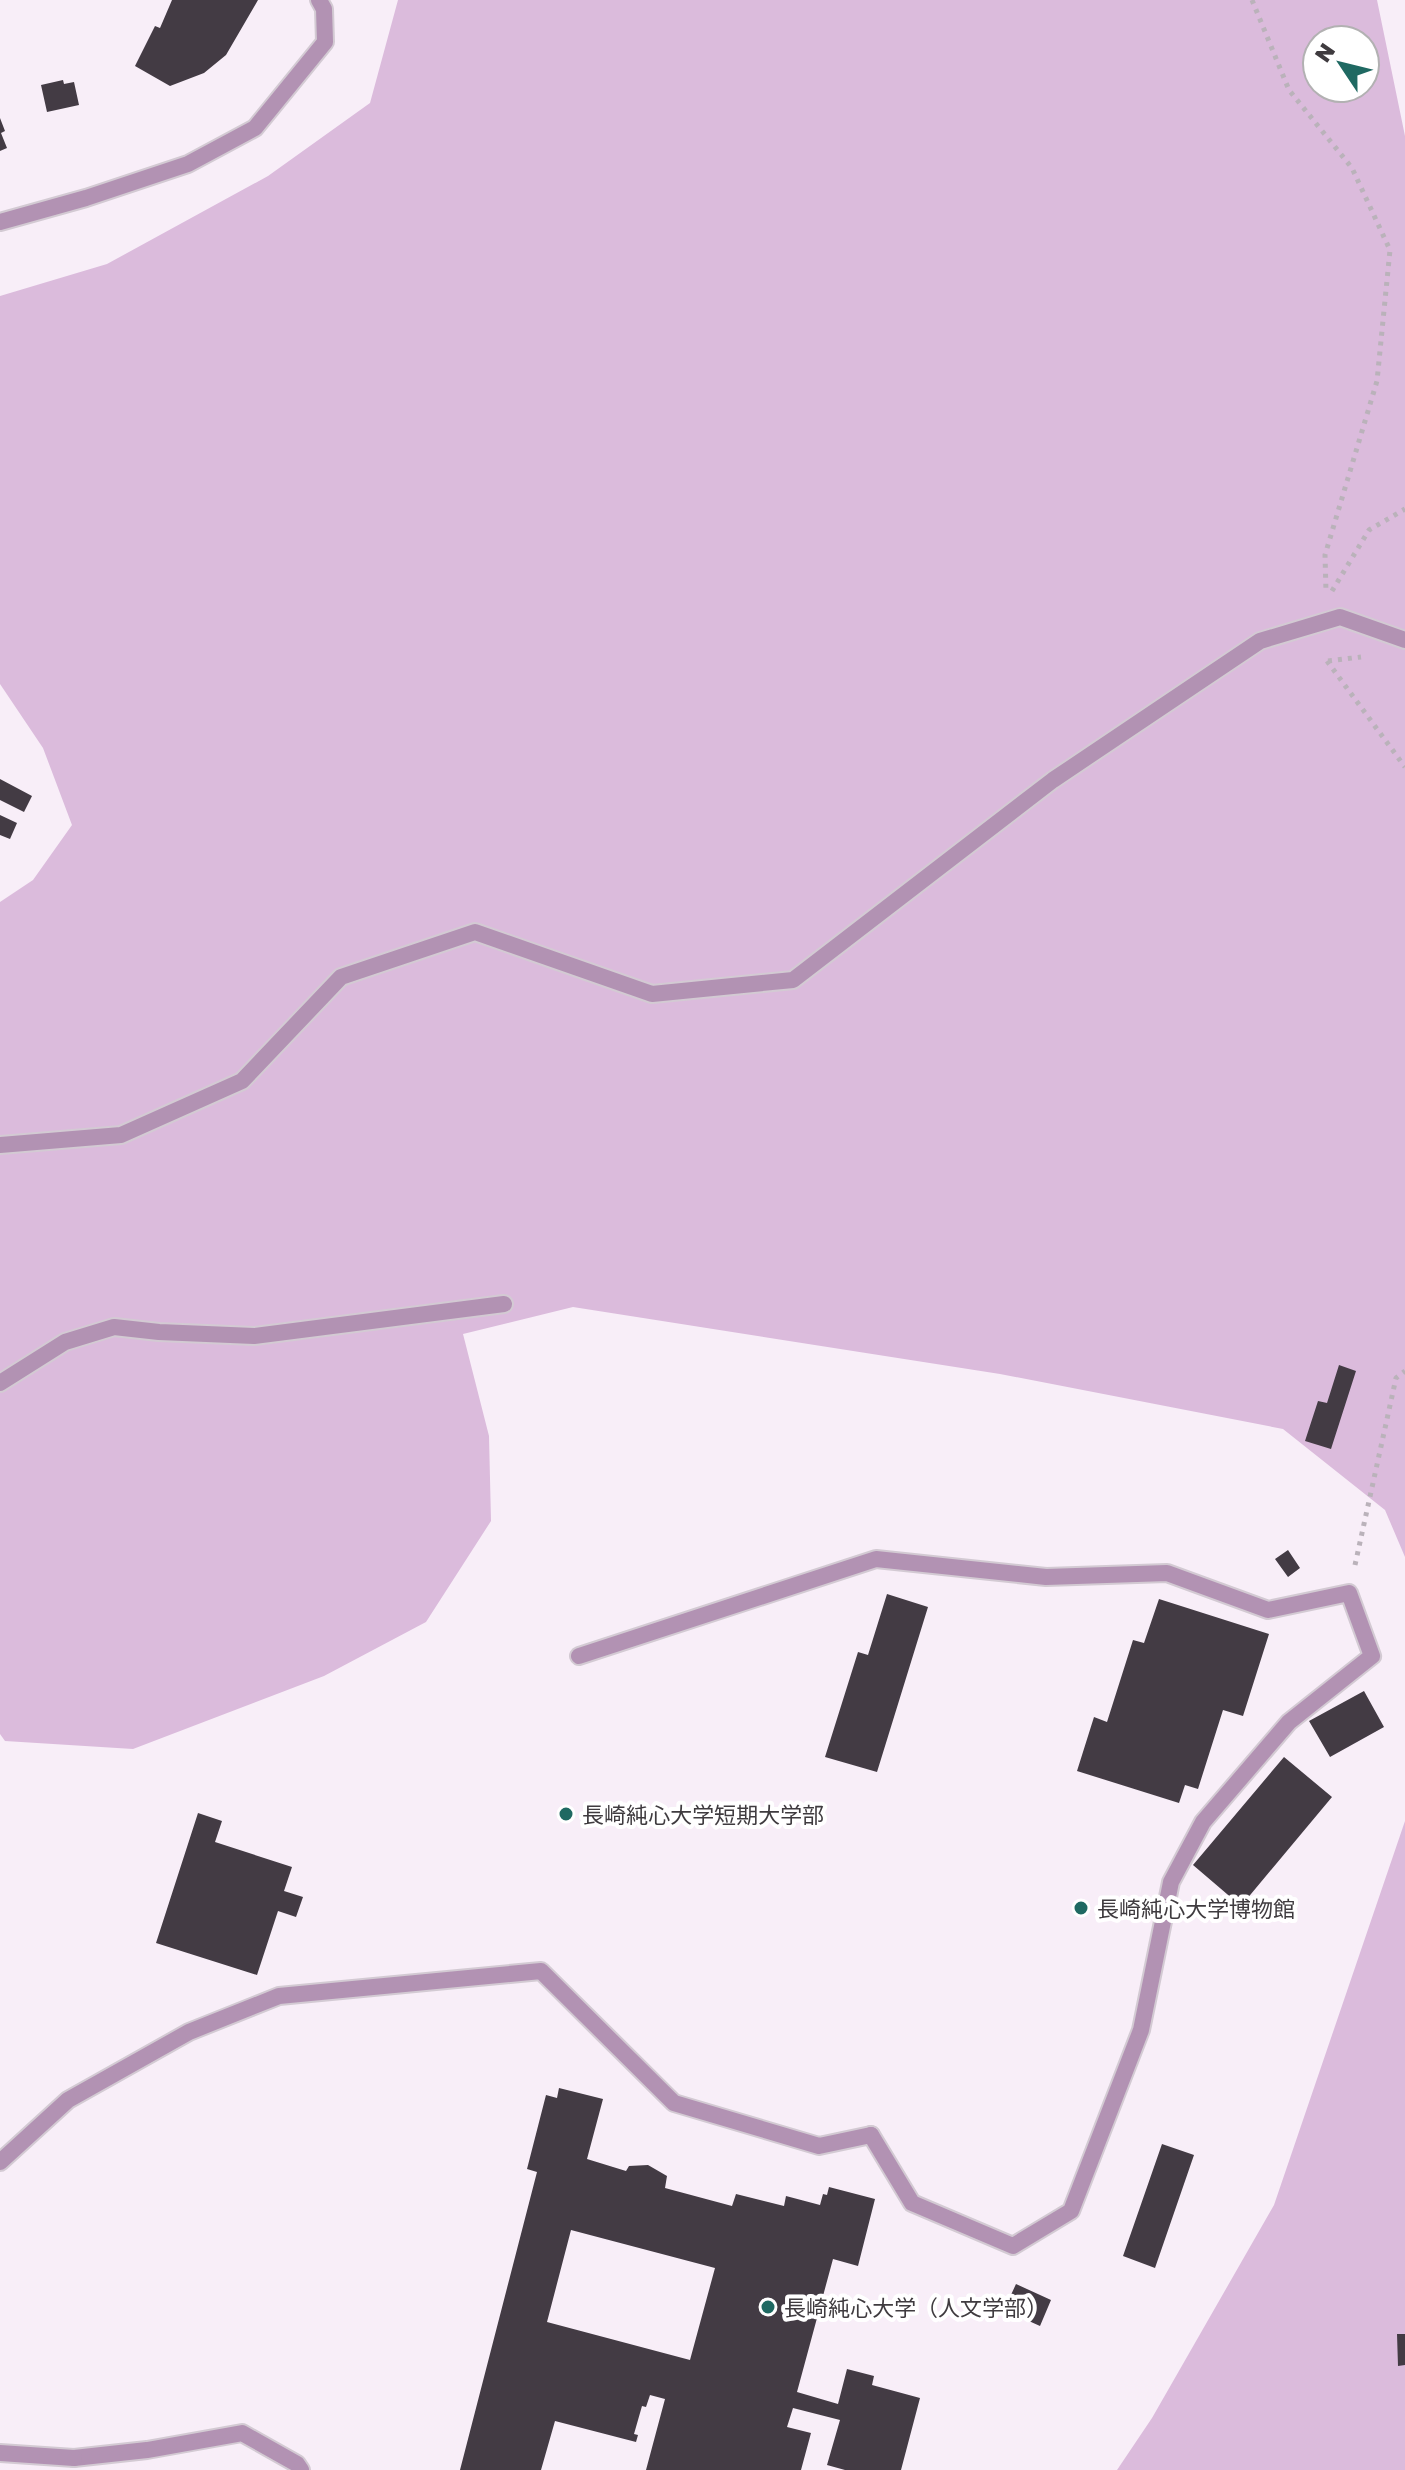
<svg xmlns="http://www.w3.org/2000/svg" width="1405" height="2470" font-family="'Golos Text','Noto Sans JP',sans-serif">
<rect width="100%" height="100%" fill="#f8eef8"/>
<path fill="#dbbbdc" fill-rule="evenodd" d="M398 0H1377L1405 136V1557L1385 1510 1283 1429 1000 1374 573 1307 463 1334 489 1436 491 1521 426 1622 324 1676 133 1749 5 1741 0 1734V902L33 880 72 825 43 748 0 684V296L107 264 268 176 370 103ZM1317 40H1365V88H1317Z
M1405 1821V2470H1117L1152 2418 1274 2205Z"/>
<path fill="#433b44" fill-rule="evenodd" d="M172 0H258L226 55 204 73 170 86 135 66 155 26 160 28Z
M63 80 64 84 74 82 79 105 47 112 41 85Z
M0 118 5 131 1 133 7 148 0 151Z
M0 779 32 796 24 812 0 800Z
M0 815 17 823 10 839 0 835Z
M1339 1365 1356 1371 1331 1449 1305 1441 1318 1401 1327 1403Z
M1288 1550 1300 1568 1288 1577 1275 1559Z
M887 1594 928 1607 877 1772 825 1757 858 1652 868 1655Z
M1159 1599 1269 1634 1243 1716 1223 1710 1198 1789 1185 1785 1179 1803 1077 1771 1094 1717 1107 1722 1133 1640 1144 1643Z
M1364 1691 1384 1727 1330 1757 1309 1721Z
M1284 1757 1332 1797 1241 1906 1193 1865Z
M198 1813 222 1821 215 1842 292 1867 284 1891 303 1897 296 1917 278 1911 257 1975 156 1943Z
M559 2088 603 2099 587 2159 626 2171 629 2166 648 2165 667 2176 665 2188 732 2206 736 2194 784 2206 786 2196 820 2205 823 2194 827 2195 829 2187 875 2199 858 2266 833 2259 797 2392 838 2404 847 2369 874 2376 872 2385 920 2398 901 2470H845L827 2465 840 2420 793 2408 787 2427 811 2433 801 2470H646L665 2399 650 2395 646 2407 642 2406 634 2434 638 2435 636 2442 555 2421 541 2470H460L537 2172 527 2169 546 2095 557 2098ZM571 2230 715 2268 690 2360 547 2322Z
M1162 2144 1194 2155 1155 2268 1123 2256Z
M1016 2284 1051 2300 1040 2326 1004 2310Z
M1397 2334H1405V2365L1398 2366Z"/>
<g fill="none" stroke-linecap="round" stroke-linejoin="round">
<defs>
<path id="service" d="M579 1656 876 1559 1046 1577 1167 1573 1268 1610 1349 1593 1372 1656 1289 1722 1203 1822 1171 1882 1141 2030 1071 2211 1013 2246 912 2203 871 2135"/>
<path id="minor" d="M0 222 86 198 188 164 255 128 325 42 324 9 319 0
M0 1145 121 1135 242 1081 341 977 475 932 652 994 793 980 1053 780 1260 641 1340 617 1405 640
M0 1383 65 1342 114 1327 159 1332 254 1336 504 1304
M0 2162 68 2100 189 2032 279 1996 541 1971 674 2103 819 2146 871 2135
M74 2458 147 2450 242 2433 297 2464 301 2470"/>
<path id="tertiary" d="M0 2453 74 2458"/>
</defs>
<use href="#service" stroke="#d3cad3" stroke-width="20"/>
<use href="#minor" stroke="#d3cad3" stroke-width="20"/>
<use href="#tertiary" stroke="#d3cad3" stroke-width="20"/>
<path stroke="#bab2ba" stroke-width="5" stroke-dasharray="4 6" stroke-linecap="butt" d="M1252 0 1289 90 1352 168 1390 250 1377 381 1325 555 1326 592
M1332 591 1369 530 1405 509
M1327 661 1405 767
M1328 661 1361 657
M1355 1565 1396 1378 1405 1371"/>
<use href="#service" stroke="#b292b3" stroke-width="16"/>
<use href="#minor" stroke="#b292b3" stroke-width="16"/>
<use href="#tertiary" stroke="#b292b3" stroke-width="16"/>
</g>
<g fill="#1f6962" stroke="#fff" stroke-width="3">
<circle cx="566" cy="1814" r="8"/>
<circle cx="1081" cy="1908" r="8"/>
<circle cx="768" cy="2307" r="8"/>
</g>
<g text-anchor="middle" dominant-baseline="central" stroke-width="8" stroke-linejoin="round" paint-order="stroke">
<g font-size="22" fill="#3f3b3f" stroke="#fff" text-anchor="start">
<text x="582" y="1814">長崎純心大学短期大学部</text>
<text x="1097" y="1908">長崎純心大学博物館</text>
<text x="784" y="2307">長崎純心大学（人文学部）</text>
</g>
</g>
<g transform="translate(1341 64) rotate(305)"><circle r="38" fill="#ffffff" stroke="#b2b1b2" stroke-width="2"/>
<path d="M0-6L14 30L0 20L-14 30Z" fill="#1f6962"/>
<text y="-12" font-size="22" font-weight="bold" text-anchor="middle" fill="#3f3b3f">N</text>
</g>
</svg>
